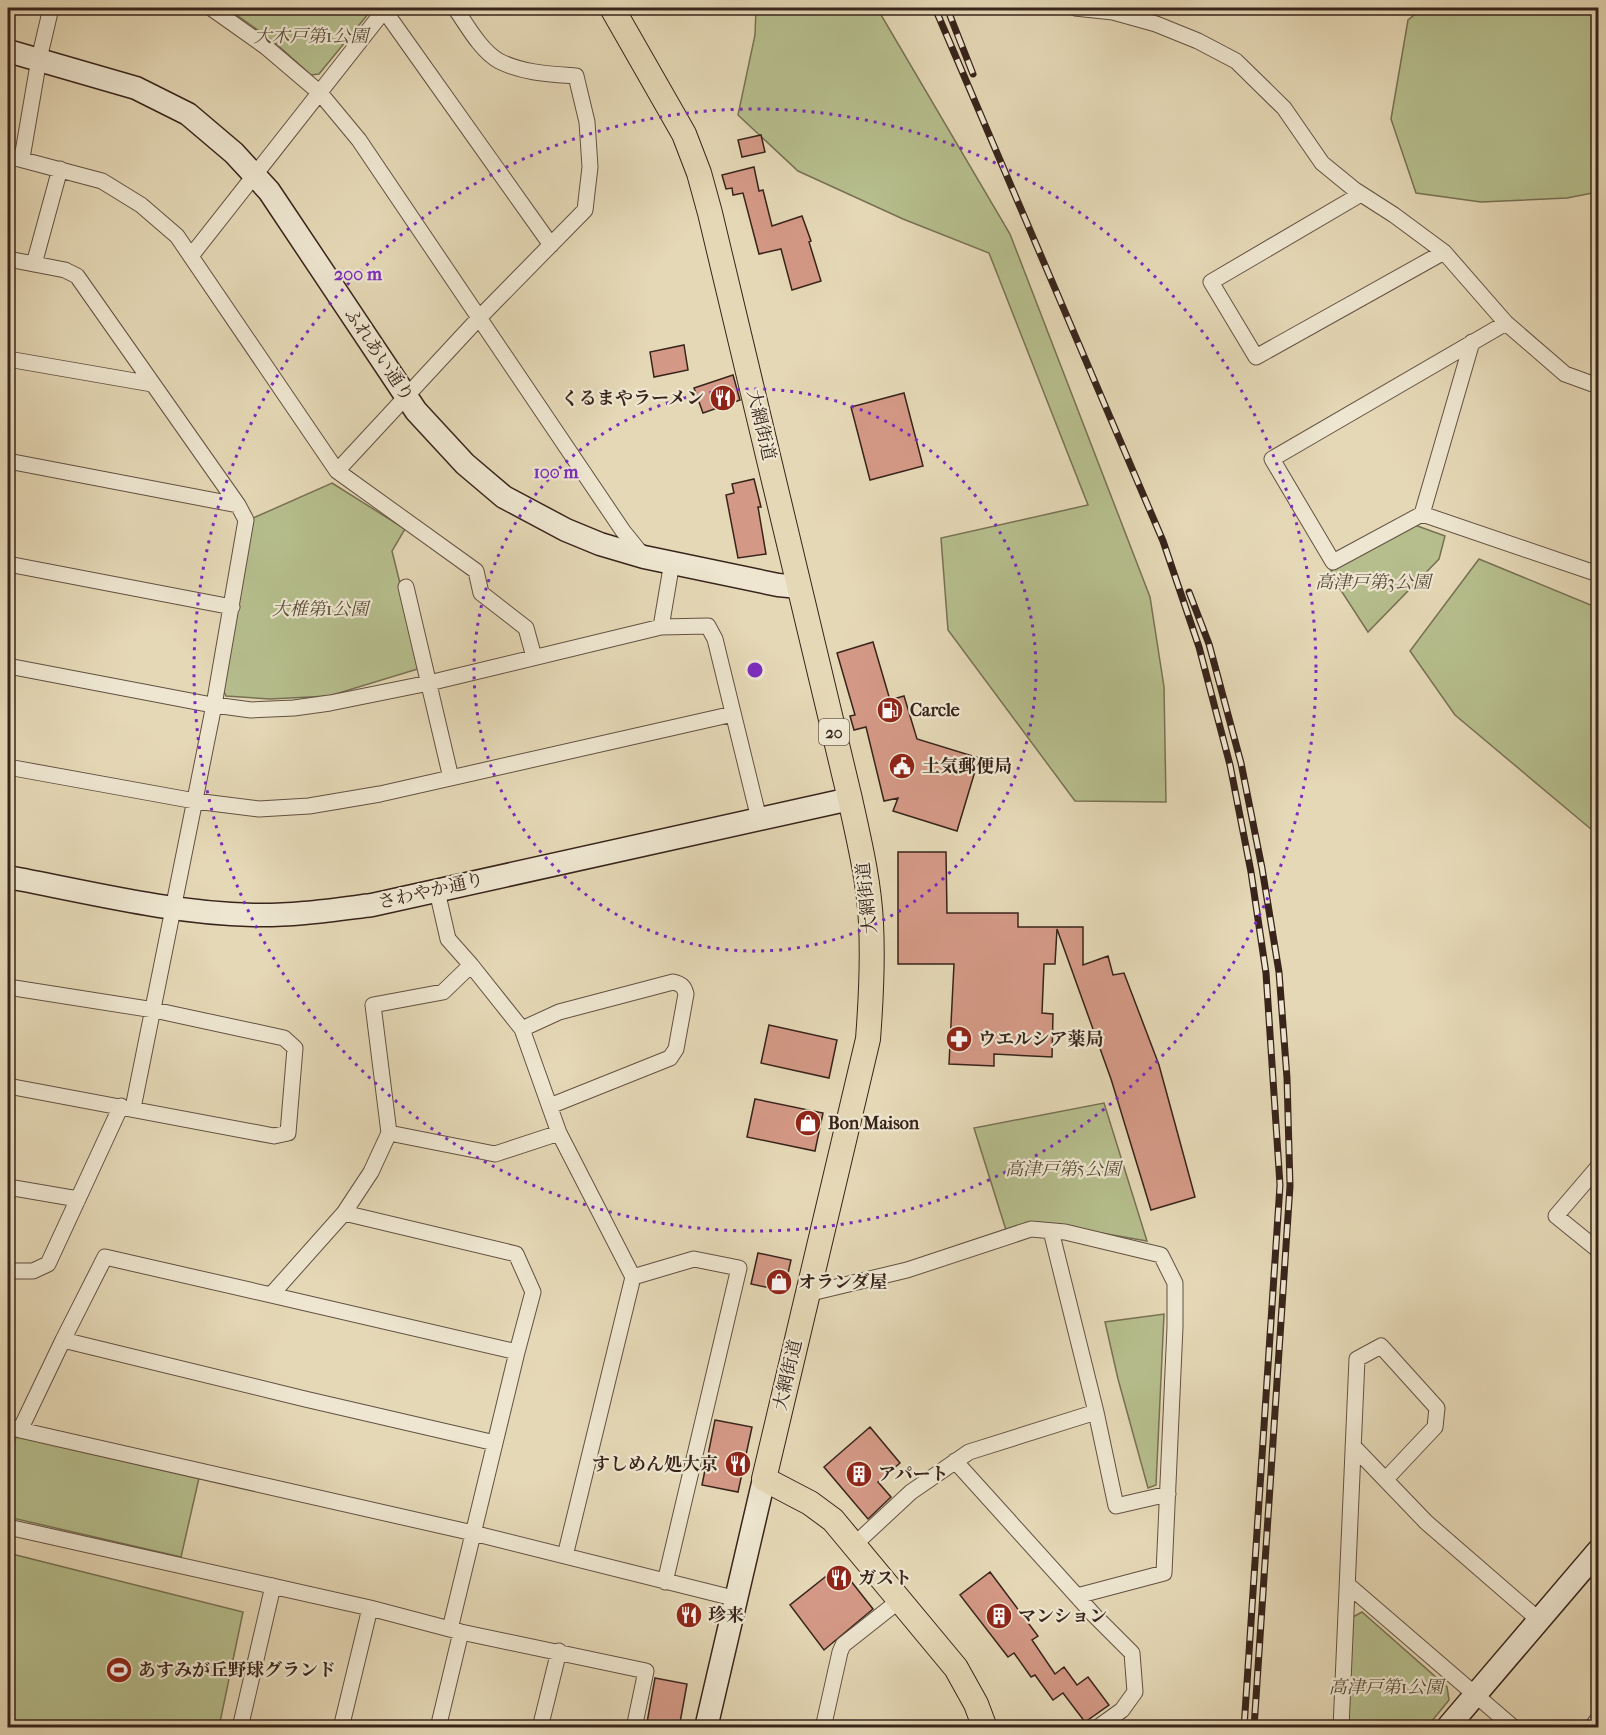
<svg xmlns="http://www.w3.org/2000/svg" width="1606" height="1735" font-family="'IM FELL French Canon','Noto Serif JP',serif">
<rect width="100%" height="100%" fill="#e5d8b6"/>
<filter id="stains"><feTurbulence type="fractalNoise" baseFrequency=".00333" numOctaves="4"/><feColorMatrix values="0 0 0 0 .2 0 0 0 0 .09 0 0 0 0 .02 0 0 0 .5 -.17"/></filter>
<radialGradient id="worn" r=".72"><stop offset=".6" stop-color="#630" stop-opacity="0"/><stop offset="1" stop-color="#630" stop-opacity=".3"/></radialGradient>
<path fill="#b6be8d" stroke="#777154" stroke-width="1.5" d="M227 8H373L319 74 311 75 273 41Z
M756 8H877L1010 234 1150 597 1164 687 1166 802 1075 801 948 630 941 538 1088 505 989 253 903 219 798 171 738 115 755 35Z
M1423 8H1598V192L1567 198 1481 202 1416 193 1391 119 1408 20Z
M332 483 405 529 392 551 421 668 329 696 270 699 226 696 222 688 251 519Z
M1412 524 1445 536 1439 559 1368 632 1329 572Z
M1479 559 1598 608V835L1455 715 1410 651Z
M1104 1103 1147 1241 1038 1222 1006 1230 974 1128Z
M1164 1314 1156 1485 1148 1488 1118 1379 1105 1322Z
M16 1436 199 1478 181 1557 8 1517V1474Z
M8 1553 243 1612 219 1727H8Z
M1362 1612 1447 1687 1449 1700 1427 1727 1342 1728 1349 1619Z"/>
<path fill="#d49986" stroke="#38241b" stroke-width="1.5" d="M761 135 765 152 742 157 738 140Z
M754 167 759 191 763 190 772 226 802 216 811 241 809 242 821 281 792 290 781 249 759 254 743 193 733 195 732 188 726 189 722 175Z
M684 345 688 370 654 377 650 352Z
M733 375 740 400 703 413 694 388Z
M904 393 923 466 870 480 851 407Z
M754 479 761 507H758L766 554 738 558 726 495 734 493 732 484Z
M873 642 890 700 904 696 917 739 979 758 957 831 893 811 898 798 884 801 866 727 854 730 850 716 855 715 837 653Z
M898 852H946L947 913H1018V927H1083V965L1108 956 1113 975 1124 973 1159 1065 1195 1197 1151 1210 1111 1079 1057 929 1055 964H1044L1042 1013 1053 1014 1052 1057 994 1054V1066L949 1064 954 964H898Z
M769 1025 837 1040 829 1078 761 1063Z
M755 1099 823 1113 815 1151 747 1137Z
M758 1253 791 1260 784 1291 751 1284Z
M715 1420 752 1427 738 1492 702 1485Z
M870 1427 900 1463 878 1482 891 1497 868 1519 824 1467Z
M839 1566 873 1609 824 1650 790 1605Z
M990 1572 1038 1636 1032 1640 1055 1674 1064 1667 1077 1685 1088 1677 1109 1705 1085 1722 1063 1693 1053 1700 1035 1675 1031 1677 1014 1653 1008 1657 960 1595Z
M655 1678 687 1684 679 1728H646Z"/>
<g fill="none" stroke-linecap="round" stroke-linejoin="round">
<defs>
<path id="street" d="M211 8 266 47 320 93 359 140 623 531 644 557
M1075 8 1113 12 1156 24 1198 41 1236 61 1284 108 1322 163 1355 190 1394 215 1444 252 1506 323 1565 374 1598 386
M384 10 551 245
M8 156 102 181 141 205 177 236 337 471 476 571 481 593 526 628 534 657
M22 158 39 59 51 8
M1361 194 1211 282 1256 357 1444 252
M191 256 386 8
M8 259 65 270 77 276 238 505 246 520 214 705 133 1108
M34 264 60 169
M1472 342 1422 514 1333 562 1272 459 1506 323
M8 359 152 384
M8 461 238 505
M337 471 478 319 585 210 590 167 587 122 576 76C549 74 523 73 499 61 480 50 467 25 455 8
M1422 514 1598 574
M8 564 232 607
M406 587 451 778
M661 627 708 626 715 639 759 819
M8 666 207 704 251 710 294 708 330 703 429 683 661 627 672 562
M8 767 195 801 259 809 309 806 380 794 733 714
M471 965 522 1029 559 1133 633 1277 565 1556
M8 987 154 1010 284 1038 295 1048 288 1133 274 1136 8 1086
M522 1029 559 1012 673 982C681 984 684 986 686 994L676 1049 670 1058 550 1106
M389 1133 495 1154 559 1133
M1598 1167 1556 1216 1598 1250
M8 1187 78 1199
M344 1213 516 1254 533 1292 517 1352
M1051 1231 1096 1412 1116 1506 1168 1494
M8 1271H33L48 1264 121 1106
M633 1277 694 1259 739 1268 665 1582
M807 1294 907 1270 1031 1229 1065 1232 1161 1255 1175 1283V1327L1164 1573 1077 1596
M63 1340 305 1399 495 1443 517 1352 271 1295
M8 1426 20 1430 473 1533 737 1599
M20 1430 63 1340 105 1257 271 1295 344 1213 371 1172 389 1133 373 1005 443 992 471 965 448 939 437 891
M1353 1446 1426 1522 1539 1620
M955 1461 1094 1615 1132 1653 1135 1692 1122 1710 1097 1728
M8 1527 370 1608 461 1632 646 1671 634 1728
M854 1545 911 1492 969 1452 1096 1412
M1348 1585 1514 1728
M450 1629 495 1443
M240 1728 273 1586
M341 1728 370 1608
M438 1728 461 1632
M540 1728 559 1651
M823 1728 840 1652 843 1645 900 1600
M1341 1728 1357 1359 1381 1346 1437 1408 1435 1427 1386 1479
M1591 1728 1598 1719"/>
<path id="secondary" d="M8 51 136 88 188 114 234 153 269 191 416 411 465 464 504 497 566 530 600 544 644 557 778 585 799 587
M8 877C88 892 170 913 253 915 293 916 332 910 372 905L850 799
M706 1728 764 1479
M1447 1728 1598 1551"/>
<path id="primary" d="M612 8 684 134 699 173 710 213 850 799C859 840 869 881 871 923 873 962 871 1000 868 1039L764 1479 810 1503 833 1520 956 1668 976 1704 985 1728"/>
</defs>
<use href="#street" stroke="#635142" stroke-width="17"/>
<use href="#secondary" stroke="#38241b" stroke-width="25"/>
<use href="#primary" stroke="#38241b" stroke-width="26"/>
<use href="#street" stroke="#eee6d0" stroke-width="15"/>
<use href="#secondary" stroke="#eee6d0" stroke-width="22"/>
<use href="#primary" stroke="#e5d8b6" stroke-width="24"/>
<defs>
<path id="rail" d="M935 8 1163 541 1199 647 1230 765 1251 872 1266 973 1280 1185 1244 1728
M947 8 973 74
M1189 592 1209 644 1241 763 1262 868 1279 972 1287 1078 1290 1186 1254 1728"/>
</defs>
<use href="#rail" stroke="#38241b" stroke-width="7"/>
<use href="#rail" stroke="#eee6d0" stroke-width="4.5" stroke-dasharray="14" stroke-linecap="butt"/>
</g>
<g fill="none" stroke="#7b2cbf" stroke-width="3" stroke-dasharray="3 6">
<circle cx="755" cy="670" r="281"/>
<circle cx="755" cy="670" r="561"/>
</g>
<defs>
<symbol id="restaurant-disc" viewBox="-11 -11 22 22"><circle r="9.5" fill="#8f2418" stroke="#eee6d0"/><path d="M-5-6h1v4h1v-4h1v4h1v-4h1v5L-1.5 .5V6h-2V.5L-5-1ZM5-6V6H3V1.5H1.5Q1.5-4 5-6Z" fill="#fff"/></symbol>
<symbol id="fuel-disc" viewBox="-11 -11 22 22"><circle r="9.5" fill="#8f2418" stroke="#eee6d0"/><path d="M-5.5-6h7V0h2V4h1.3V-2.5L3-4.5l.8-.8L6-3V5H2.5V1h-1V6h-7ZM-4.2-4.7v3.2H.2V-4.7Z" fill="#fff"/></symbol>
<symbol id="civic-disc" viewBox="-11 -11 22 22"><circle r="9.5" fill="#8f2418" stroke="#eee6d0"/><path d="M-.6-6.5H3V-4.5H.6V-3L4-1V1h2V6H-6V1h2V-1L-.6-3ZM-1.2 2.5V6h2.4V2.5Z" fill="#fff"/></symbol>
<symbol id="pharmacy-disc" viewBox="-11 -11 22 22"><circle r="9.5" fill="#8f2418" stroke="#eee6d0"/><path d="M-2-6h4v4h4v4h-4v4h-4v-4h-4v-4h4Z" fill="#fff"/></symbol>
<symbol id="shop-disc" viewBox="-11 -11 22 22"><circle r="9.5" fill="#8f2418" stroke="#eee6d0"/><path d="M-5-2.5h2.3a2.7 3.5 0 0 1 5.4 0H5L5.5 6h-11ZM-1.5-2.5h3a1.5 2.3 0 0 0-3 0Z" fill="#fff"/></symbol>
<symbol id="building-disc" viewBox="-11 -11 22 22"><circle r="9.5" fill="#8f2418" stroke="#eee6d0"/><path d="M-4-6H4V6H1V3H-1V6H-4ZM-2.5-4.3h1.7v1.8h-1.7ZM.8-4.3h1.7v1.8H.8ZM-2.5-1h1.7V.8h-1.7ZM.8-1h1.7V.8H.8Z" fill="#fff"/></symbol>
<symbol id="stadium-disc" viewBox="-11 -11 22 22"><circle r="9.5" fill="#8f2418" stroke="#eee6d0"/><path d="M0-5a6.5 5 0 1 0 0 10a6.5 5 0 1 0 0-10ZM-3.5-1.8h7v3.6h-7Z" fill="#fff"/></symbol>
</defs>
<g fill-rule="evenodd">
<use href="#restaurant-disc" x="708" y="383" width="30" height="30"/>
<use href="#fuel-disc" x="875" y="695" width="30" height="30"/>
<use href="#civic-disc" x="887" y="751" width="30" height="30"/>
<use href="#pharmacy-disc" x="944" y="1024" width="30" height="30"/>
<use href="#shop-disc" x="793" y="1108" width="30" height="30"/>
<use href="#shop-disc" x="764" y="1267" width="30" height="30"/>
<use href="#restaurant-disc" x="723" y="1449" width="30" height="30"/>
<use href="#building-disc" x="844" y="1459" width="30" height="30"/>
<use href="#restaurant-disc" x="824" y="1563" width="30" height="30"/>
<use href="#restaurant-disc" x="674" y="1600" width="30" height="30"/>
<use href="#building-disc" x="984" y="1601" width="30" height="30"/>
<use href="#stadium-disc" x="104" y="1655" width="30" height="30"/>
</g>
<g text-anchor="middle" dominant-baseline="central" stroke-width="4.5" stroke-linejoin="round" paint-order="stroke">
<rect fill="#eee6d0" stroke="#6f5e51" stroke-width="1.5" x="819" y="719" width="30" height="26" rx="4.5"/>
<g font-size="16" font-weight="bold" fill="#38241b">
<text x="834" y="732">20</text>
</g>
<g font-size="18" font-style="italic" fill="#584a38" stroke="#eee6d0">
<text x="311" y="36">大木戸第1公園</text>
<text x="1373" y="582">高津戸第3公園</text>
<text x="320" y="609">大椎第1公園</text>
<text x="1063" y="1169">高津戸第5公園</text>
<text x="1386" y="1687">高津戸第1公園</text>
</g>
<g font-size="18" fill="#38241b" stroke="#eee6d0">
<text transform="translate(379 355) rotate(56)">ふれあい通り</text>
<text transform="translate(761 425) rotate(77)">大網街道</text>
<text transform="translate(431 891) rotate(-13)">さわやか通り</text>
<text transform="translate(867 898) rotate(-96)">大網街道</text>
<text transform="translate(788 1375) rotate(-77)">大網街道</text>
</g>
<g font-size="18" font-weight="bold" fill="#38241b" stroke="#eee6d0" text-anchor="start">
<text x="704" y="398" text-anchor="end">くるまやラーメン</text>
<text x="910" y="710">Carcle</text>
<text x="922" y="766">土気郵便局</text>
<text x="978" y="1039">ウエルシア薬局</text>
<text x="828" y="1123">Bon Maison</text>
<text x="798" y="1282">オランダ屋</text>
<text x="718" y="1464" text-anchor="end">すしめん処大京</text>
<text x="878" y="1474">アパート</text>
<text x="858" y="1578">ガスト</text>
<text x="708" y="1615">珍来</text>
<text x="1018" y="1616">マンション</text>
<text x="138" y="1670">あすみが丘野球グランド</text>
</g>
</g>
<circle cx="755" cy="670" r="9" fill="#7b2cbf" stroke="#eee6d0" stroke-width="3"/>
<g font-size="18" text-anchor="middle" font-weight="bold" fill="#7b2cbf" stroke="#eee6d0" stroke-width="4.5" stroke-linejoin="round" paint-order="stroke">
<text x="358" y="280">200 m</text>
<text x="556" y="478">100 m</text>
</g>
<rect width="1606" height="1735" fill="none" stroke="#e5d8b6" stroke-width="30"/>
<rect x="9" y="9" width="1588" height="1717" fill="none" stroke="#38241b" stroke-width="3"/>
<rect x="15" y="15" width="1576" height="1705" fill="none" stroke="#38241b" stroke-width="1.5"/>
<rect width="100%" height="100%" filter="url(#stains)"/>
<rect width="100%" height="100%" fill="url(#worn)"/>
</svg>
